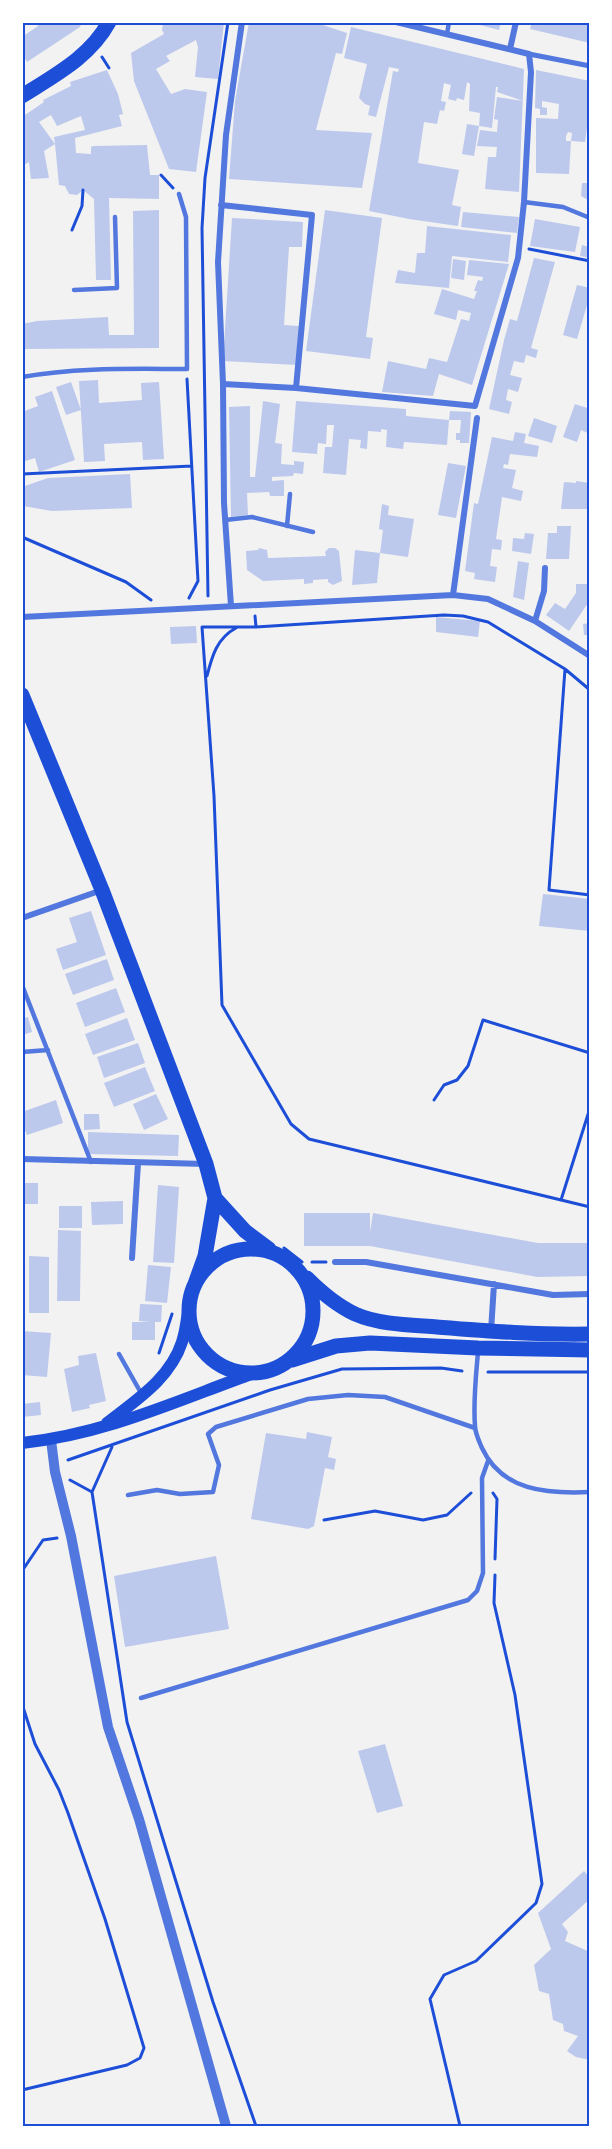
<svg xmlns="http://www.w3.org/2000/svg" width="612" height="2149" font-family="Manrope,sans-serif">
<rect width="100%" height="100%" fill="#f2f2f2"/>
<path fill="#bdc9ec" fill-rule="evenodd" d="M36 22H82L80 27 27 62 22 53V37L38 26Z
M167 22H224L218 79 195 77 198 47 196 40 166 56 170 61 156 69 171 94 185 89 207 92 196 172 169 169 134 81 131 53 164 34 162 30 163 24Z
M249 22H314L347 33 342 54 336 53 316 130 372 133 362 188 229 179 235 101Z
M469 22H501L499 30Z
M532 22H590V43L530 29Z
M351 27 524 69 519 192 485 189 488 157H496L497 147 477 146 480 130 497 132 498 120 494 119 497 97 523 101 497 92 498 87H496L492 128 479 126 480 113 469 111 470 84 467 82 464 100 457 98 456 101 448 99 451 85 444 83 441 101 446 102 444 111 440 110 437 124 424 122 418 163 459 170 452 205 461 207 458 226 409 219 369 211 393 71 398 72 399 69 389 67 376 117 368 115 370 106 365 104 359 98 367 64 344 58Z
M107 70 118 94 123 114 119 115 122 126 75 138 76 153 91 154V147L93 146 147 145 150 175H159V199L109 198 111 280H96L94 199 83 190 77 195 69 194 65 186 59 185 55 144 44 151 49 178 31 179 29 162 22 166V117L44 102 43 100 71 86 70 82ZM51 115 57 126 81 116 85 130 54 137 55 144 39 122Z
M536 70 590 81V107L585 142 571 141 572 133 568 132 566 136V141H571L569 174 536 173V118L558 119 559 104 542 101V107L547 108V115H540V109L535 108Z
M467 124 479 126 474 156 462 154Z
M582 183H590V201L581 196Z
M159 210V348L24 349 22 324 37 321 108 317 109 335H134L133 211Z
M325 210 382 218 366 337 373 338 370 359 306 351Z
M463 212 519 217 517 233 461 227Z
M232 218 303 222 302 247H289L284 325 299 326 297 365 223 361Z
M535 219 580 227 575 252 530 246Z
M427 226 511 235 508 262 452 256 449 288 395 283 398 270 415 273 417 253H425Z
M582 245 590 247V258L580 256Z
M534 258 555 262 531 348 538 350 536 358 526 355 524 363 514 361 510 375 522 378 518 392 508 389 506 400 512 402 509 414 489 409 504 340 510 319 517 321Z
M453 259 466 261 464 280 451 278Z
M469 260 509 264 472 385 439 374 433 396 382 392 388 361 426 369 429 358 447 362 461 319 469 321 471 313 458 310 456 320 434 314 442 289 474 299 477 291H474L478 280 482 281 483 277 467 275Z
M577 285 590 288V295L577 339 563 335Z
M98 380 99 403 142 400 141 383 159 382 164 459 143 460 142 442 104 444 105 461 84 462 79 381Z
M71 382 81 410 66 415 56 387Z
M52 391 75 460 39 472 35 458 22 462V412L38 406 35 397Z
M263 401 280 404 275 443 282 444 281 464 294 465V461L304 462 303 474 294 473 293 476 272 477V481L284 480V496H270L269 492 247 493 248 515 231 517 229 407 250 406V477H255Z
M296 401 406 409V416L449 420 447 445 404 442 403 449 386 447 387 430 381 429V432L368 431 367 449 360 448 361 440 349 439 346 475 323 473 325 447H332L334 425H327L326 444 318 443 317 454 292 452Z
M575 404 590 409V434L581 430 577 442 563 437Z
M450 411 471 412 469 443H460V440H456V433H460L461 420H449Z
M534 418 557 426 552 443 528 436Z
M515 432 526 434 524 443 539 446 537 457 510 454 508 465 504 464 503 468 516 470 512 488 523 491 521 501 502 497 496 539 502 540 501 550 492 549 490 566 497 567 495 582 474 579 475 573 465 571 474 503 478 504 492 437 513 441Z
M448 463 466 466 456 518 438 515Z
M130 474 132 508 52 511 23 506 22 487 48 478Z
M576 481 590 483 589 509H561L564 482 576 483Z
M382 504 389 506 388 515 414 519 408 557 380 553 383 530 379 529Z
M557 526H571L569 559H546L548 533H557Z
M525 533 534 534 531 554 512 551 513 538 524 539Z
M259 548 267 550 268 558 326 556 325 552 329 548H335L339 551 342 581 333 585 328 582V579L313 580V583L304 584V579L263 581 247 570 246 551 258 550Z
M355 550 380 553 377 583 352 585Z
M518 561 529 563 524 600 513 597Z
M576 584H590V600L569 631 546 615 555 603 565 609 576 593Z
M436 617 480 621 478 637 436 632Z
M590 623V635H584L583 624Z
M196 626 197 643 171 644 170 627Z
M543 894 590 899V931L539 926Z
M91 911 106 955 63 970 56 949 77 942 69 918Z
M107 959 114 980 73 995 65 974Z
M116 988 125 1012 85 1027 76 1003Z
M28 1017 32 1032 22 1035V1019Z
M127 1018 135 1040 93 1055 85 1034Z
M138 1043 145 1063 104 1078 97 1057Z
M145 1067 155 1091 114 1107 104 1083Z
M156 1094 168 1119 144 1130 133 1104Z
M56 1100 63 1123 27 1135 22 1123V1112Z
M84 1114H99L100 1129 84 1130Z
M88 1132 179 1135 178 1156 88 1154Z
M22 1183H38V1204H22Z
M158 1185 179 1187 174 1263 153 1262Z
M123 1201V1224L92 1225 91 1202Z
M59 1206H82V1228H59Z
M304 1213H370V1232L373 1213 538 1243H590V1276L537 1277 370 1246H304Z
M58 1230 81 1231 80 1301H57Z
M29 1256 49 1257V1313H29Z
M148 1265 171 1267 167 1303 145 1301Z
M140 1304 162 1305 161 1322H155V1340H132V1322H150L139 1321Z
M22 1331 51 1333 47 1377 22 1375Z
M96 1353 106 1401 89 1405 90 1408 72 1412 64 1369 79 1365 78 1356Z
M40 1402 41 1415 22 1417V1404Z
M307 1432 332 1437 328 1457 336 1459 334 1470 325 1468 314 1526 308 1529 251 1519 266 1433 306 1439Z
M216 1556 229 1629 125 1647 114 1576Z
M385 1744 403 1806 377 1813 358 1751Z
M584 1871 590 1878V1899L562 1924 568 1932 565 1941 590 1952V2060L576 2057 567 2051 578 2036 564 2031 563 2024 553 2020 549 1994 539 1991 534 1965 551 1949 538 1913Z"/>
<g fill="none" stroke-linecap="round" stroke-linejoin="round">
<path stroke="#1d4ed8" stroke-width="3" d="M102 57 109 68
M161 175 173 188
M72 230 82 206 83 190
M529 249 590 261
M187 379 198 581 189 598
M22 474 192 466
M22 537 126 582 151 600
M208 596 202 228 205 178 228 22
M255 616 256 627H202L214 796 222 1005 291 1124 309 1139 590 1207
M256 627 444 615 463 616 488 622 565 669 549 890 590 895
M565 669 590 690
M207 676C212 656 217 638 236 628
M434 1100 444 1085 457 1080 468 1066 483 1020 590 1053
M561 1200 590 1108
M284 1248 302 1262
M312 1262H326
M159 1353 172 1314
M488 1372H590
M68 1460 270 1390 342 1369 441 1368 462 1371
M70 1480 92 1492 127 1722 213 2002 256 2126
M92 1492 112 1447
M493 1493 497 1499 495 1559
M324 1520 375 1511 423 1520 447 1515 471 1493
M22 1571 43 1540 57 1538
M22 1704 35 1744 59 1790 68 1813 105 1919 144 2048 140 2058 127 2065 22 2090
M460 2126 430 1999 444 1975 476 1961 536 1903 542 1884 515 1695 494 1603 495 1575"/>
<path stroke="#5277de" stroke-width="4.5" d="M447 34 449 22
M524 202 563 207 590 218
M74 290 117 288 115 217
M22 377C77 367 132 369 187 369L186 217 179 194
M225 520 252 517 313 532
M287 526 290 494
M22 985 91 1162
M22 1052 48 1050
M478 1352C476 1376 473 1401 475 1426 475 1433 479 1441 482 1448 502 1491 547 1494 590 1492
M119 1354 141 1393
M128 1495 157 1490 180 1494 213 1492 219 1465 208 1434 216 1427 308 1399 348 1395 385 1397 475 1428
M141 1698 468 1600 477 1591 483 1573 482 1478 488 1461"/>
<path stroke="#5277de" stroke-width="5" d="M529 54 590 66"/>
<path stroke="#5277de" stroke-width="6" d="M510 49 516 22
M221 205 312 215 296 388
M223 384 296 388 475 406 518 258 524 202 531 72 529 54 396 22
M453 595 477 418
M231 606 224 503 223 384 218 262 226 135 242 22
M22 617 453 595 488 599 535 621 590 656
M535 621 544 591 545 568
M22 918 102 890
M22 1159 205 1164
M132 1258 138 1163
M335 1262H366L553 1295 590 1294
M491 1331 494 1284"/>
<path stroke="#5277de" stroke-width="10" d="M51 1440 55 1472 71 1536 108 1727 139 1819 226 2126"/>
<path stroke="#1d4ed8" stroke-width="12" d="M107 1423C136 1400 170 1379 182 1342 186 1330 187 1317 189 1305
M22 1443C106 1434 176 1401 254 1373"/>
<path stroke="#1d4ed8" stroke-width="15" d="M22 96C55 75 90 57 109 22
M22 695 102 890 206 1164 215 1198 205 1256 195 1284
M215 1198 245 1231 269 1249
M189 1311a62 62 0 1 1 124 0a62 62 0 1 1-124 0Z
M307 1278C321 1292 338 1306 355 1314 380 1325 411 1325 437 1327 488 1331 538 1335 590 1334
M292 1360 336 1346 370 1343 478 1348 590 1350"/>
</g>
<rect width="612" height="2149" fill="none" stroke="#ffffff" stroke-width="48"/>
<rect x="24" y="24" width="564" height="2101" fill="none" stroke="#1d4ed8" stroke-width="2"/>
</svg>
